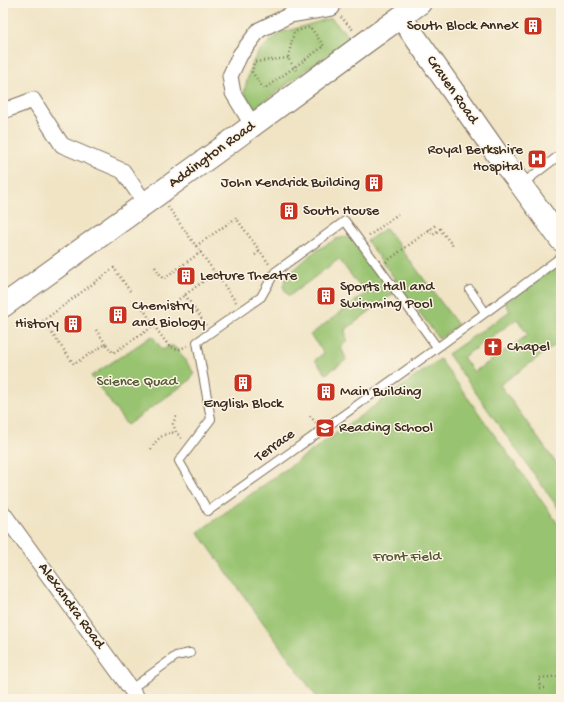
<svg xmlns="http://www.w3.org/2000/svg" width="564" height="702" font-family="'Gochi Hand',sans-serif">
<rect width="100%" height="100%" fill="#fcf5e5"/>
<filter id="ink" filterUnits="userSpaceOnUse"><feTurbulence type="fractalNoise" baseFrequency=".025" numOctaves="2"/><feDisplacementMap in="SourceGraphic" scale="8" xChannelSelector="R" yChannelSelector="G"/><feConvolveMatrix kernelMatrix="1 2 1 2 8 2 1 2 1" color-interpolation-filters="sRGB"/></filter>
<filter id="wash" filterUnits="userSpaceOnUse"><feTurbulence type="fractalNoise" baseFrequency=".012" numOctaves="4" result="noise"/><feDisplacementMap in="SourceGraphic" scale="16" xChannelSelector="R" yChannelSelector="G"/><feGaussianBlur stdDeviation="0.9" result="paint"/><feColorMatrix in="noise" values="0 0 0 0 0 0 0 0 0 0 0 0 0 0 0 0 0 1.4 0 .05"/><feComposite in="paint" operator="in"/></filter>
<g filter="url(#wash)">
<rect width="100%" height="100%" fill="#f0e4c5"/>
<path fill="#98c370" stroke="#6a7647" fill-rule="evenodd" d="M331 18 350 38 254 109 244 92 251 65 259 51 280 33Z
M386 228 458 325 439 339 367 241Z
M345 237 355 238 394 293 345 330 347 340 341 348 345 356 346 360 326 374 315 360 324 353 310 335 365 294 339 259 289 296 283 287 285 280 289 274 314 252 336 239Z
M561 262V341L500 385 561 470V512L448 354 510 311 505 303ZM517 319 528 335 474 372 463 357Z
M152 336 163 350 169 346H173L178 350 194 373 189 381 127 425 91 376Z
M440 359 561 528V699H318L198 532Z"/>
</g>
<g filter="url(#ink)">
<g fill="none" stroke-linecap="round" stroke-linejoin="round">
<defs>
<path id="lane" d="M522 184 561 154
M470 290 485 312
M437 347 345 221 275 272 261 297 197 342 211 419 179 461 208 511C326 427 445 344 561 257
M131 689 176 656 190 653"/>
<path id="street" d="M3 111 33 100 62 145 123 171 145 203
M253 126 233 93 230 76 240 55 259 30 290 15 332 8
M3 513 138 699"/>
<path id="secondary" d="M401 17 497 154 521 185 561 240
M3 306 211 156 366 42 420 3"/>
</defs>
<use href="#lane" stroke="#7a6b58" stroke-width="10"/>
<use href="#street" stroke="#7a6b58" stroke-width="17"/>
<use href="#secondary" stroke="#7a6b58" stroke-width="24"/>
<path stroke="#7a6b58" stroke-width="2.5" stroke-dasharray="1 3" stroke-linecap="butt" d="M341 17 354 31
M288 58 254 62 252 72 264 89 324 46 310 27 294 32 288 58 297 72
M168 207 236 302
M429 229 433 235 440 229 453 246
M369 236 398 214
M196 246 236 218 269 264
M255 255 260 251
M386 262 437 224
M155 267 163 279 201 252
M130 291 114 268 43 321 74 364 106 344 113 353 154 326 169 346 178 350 187 346
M185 295 206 325
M179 299 215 273
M139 302 154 326
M96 330 106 344
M176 416 173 424 176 432 183 440
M310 416 316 423
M151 449C158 437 163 434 176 432
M545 688H540L539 678 561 676"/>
<use href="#lane" stroke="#fff" stroke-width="8"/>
<use href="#street" stroke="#fff" stroke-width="15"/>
<use href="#secondary" stroke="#fff" stroke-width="22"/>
</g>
</g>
<defs>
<symbol id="building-square" viewBox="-11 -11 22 22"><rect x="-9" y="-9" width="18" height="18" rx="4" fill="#c8321e" stroke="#fcf5e5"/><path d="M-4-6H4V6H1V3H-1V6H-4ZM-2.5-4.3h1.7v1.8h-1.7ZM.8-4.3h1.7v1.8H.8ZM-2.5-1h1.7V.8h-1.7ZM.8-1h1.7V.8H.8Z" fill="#fff"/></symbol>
<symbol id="hospital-square" viewBox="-11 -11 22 22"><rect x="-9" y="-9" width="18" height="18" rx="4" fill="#c8321e" stroke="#fcf5e5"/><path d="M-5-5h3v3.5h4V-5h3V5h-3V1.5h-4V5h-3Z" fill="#fff"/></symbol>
<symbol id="church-square" viewBox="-11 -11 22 22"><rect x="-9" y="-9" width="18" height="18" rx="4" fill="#c8321e" stroke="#fcf5e5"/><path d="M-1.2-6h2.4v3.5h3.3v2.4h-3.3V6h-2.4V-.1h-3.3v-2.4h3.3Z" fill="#fff"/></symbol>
<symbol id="school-square" viewBox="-11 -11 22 22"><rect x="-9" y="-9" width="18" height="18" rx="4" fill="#c8321e" stroke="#fcf5e5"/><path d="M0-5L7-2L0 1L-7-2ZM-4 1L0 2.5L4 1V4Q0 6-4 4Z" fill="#fff"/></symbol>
</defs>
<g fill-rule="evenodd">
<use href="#building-square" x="522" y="15" width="22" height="22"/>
<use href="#hospital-square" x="526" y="148" width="22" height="22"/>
<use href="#building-square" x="363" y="172" width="22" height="22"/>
<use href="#building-square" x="278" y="200" width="22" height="22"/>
<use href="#building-square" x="175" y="265" width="22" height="22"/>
<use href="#building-square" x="315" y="285" width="22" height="22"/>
<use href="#building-square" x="107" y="304" width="22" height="22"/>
<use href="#building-square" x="62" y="313" width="22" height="22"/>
<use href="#church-square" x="482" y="336" width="22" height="22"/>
<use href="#building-square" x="232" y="372" width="22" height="22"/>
<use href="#building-square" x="315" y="381" width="22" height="22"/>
<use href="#school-square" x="314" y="417" width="22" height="22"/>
</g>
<g text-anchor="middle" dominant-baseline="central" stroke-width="3" stroke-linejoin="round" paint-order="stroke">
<g font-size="15" fill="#3b2a1e" stroke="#fcf5e5" text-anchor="start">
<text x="519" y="26" text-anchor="end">South Block Annex</text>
<text x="523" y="150" text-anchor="end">Royal Berkshire<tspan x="523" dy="17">Hospital</tspan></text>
<text x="360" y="183" text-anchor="end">John Kendrick Building</text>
<text x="303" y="211">South House</text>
<text x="200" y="276">Lecture Theatre</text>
<text x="340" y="287">Sports Hall and<tspan x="340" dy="17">Swimming Pool</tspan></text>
<text x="132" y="306">Chemistry<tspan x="132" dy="17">and Biology</tspan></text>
<text x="59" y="324" text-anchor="end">History</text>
<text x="507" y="347">Chapel</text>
<text x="340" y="392">Main Building</text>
<text x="243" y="404" text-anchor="middle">English Block</text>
<text x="339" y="428">Reading School</text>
</g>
<g font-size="15" fill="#3b2a1e" stroke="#fcf5e5">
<text transform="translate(452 90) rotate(55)">Craven Road</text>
<text transform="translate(212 155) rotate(-36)">Addington Road</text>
<text transform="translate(275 446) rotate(-36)">Terrace</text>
<text transform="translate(71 606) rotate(54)">Alexandra Road</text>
</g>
<g font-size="15" fill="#575837" stroke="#fcf5e5">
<text x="137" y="382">Science Quad</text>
<text x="407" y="557">Front Field</text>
</g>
</g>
<rect width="564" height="702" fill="none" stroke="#fcf5e5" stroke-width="16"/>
</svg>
